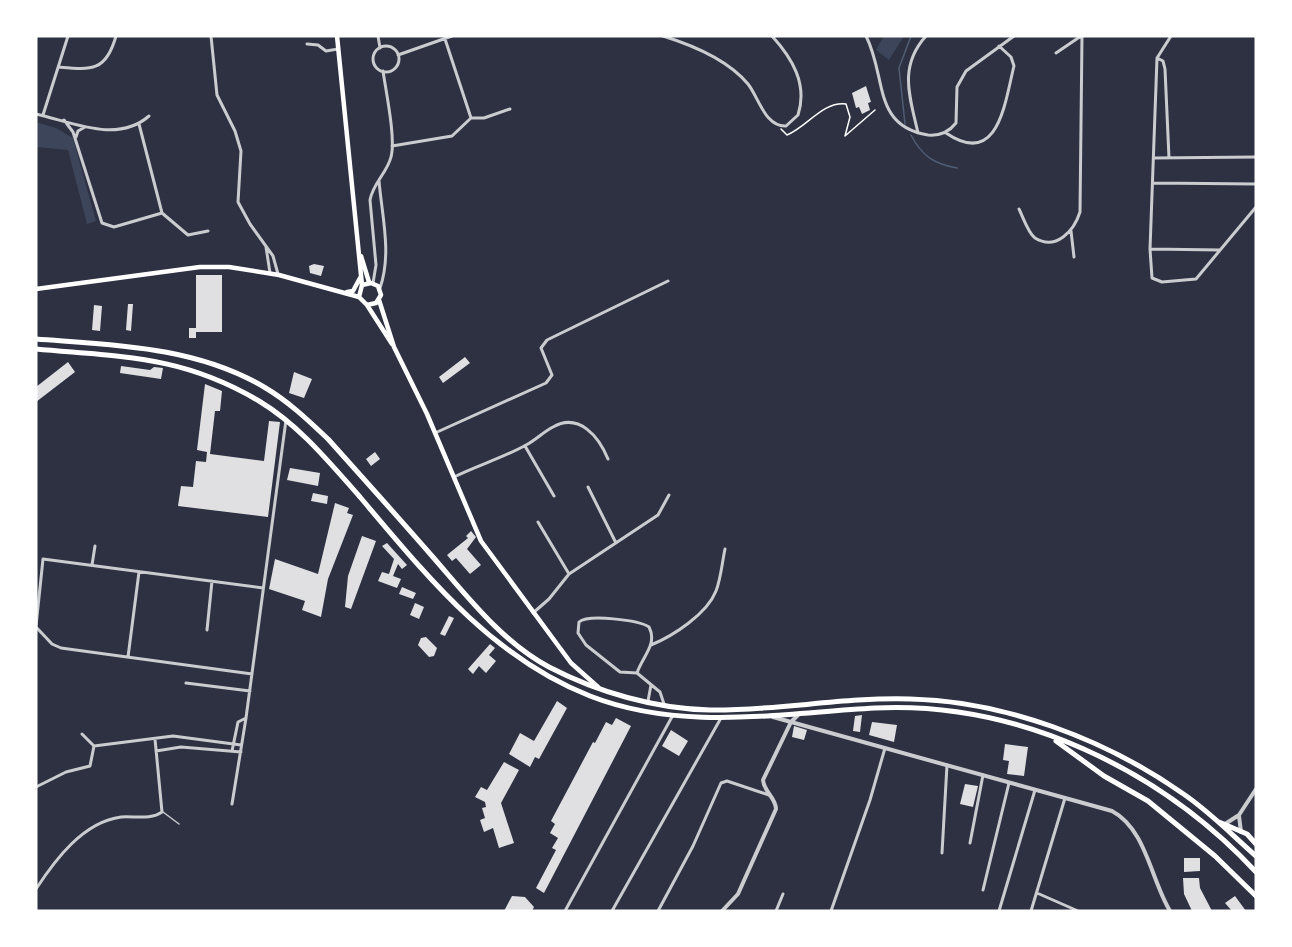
<svg xmlns="http://www.w3.org/2000/svg" width="1292" height="947" font-family="Commissioner,sans-serif">
<rect width="100%" height="100%" fill="#2d3142"/>
<path fill="#3c4559" d="M884 36H904L889 60 876 50Z
M36 122 56 128 73 138 96 221 87 224 68 150 36 147Z"/>
<g fill="none" stroke-linecap="round" stroke-linejoin="round">
<path stroke="#4f5d75" stroke-width="1.5" d="M905 124 899 68 911 36
M911 135C922 156 934 164 957 168"/>
</g>
<path fill="#e0e0e3" d="M866 86 871 102 868 103 870 110 862 114 859 107 856 108 852 93Z
M314 264 324 266 321 276 310 273 309 266Z
M196 275H222V332H196V338H189V328H196Z
M128 304H133L131 331 126 330Z
M94 305 102 306 100 331 92 330Z
M465 357 470 363 443 383 439 377Z
M68 362 75 372 36 402V387Z
M121 366 150 370 154 367 163 368 161 379 120 373Z
M294 372 312 379 304 398 289 393Z
M205 384 222 391 220 411H215L210 454 264 461 269 421 280 422 268 517 178 506 181 486 193 487 196 461 206 462 207 452 197 450Z
M375 452 380 459 371 466 366 459Z
M290 468 320 473 318 486 287 480Z
M313 493 328 496 327 504 311 501Z
M335 503 349 508 347 513 353 515 328 579 321 617 302 610 305 601 269 589 275 559 318 574Z
M471 531 476 537 467 549 481 565 470 574 456 558 452 561 447 555 468 538 466 536Z
M362 536 376 541 351 609 345 607 348 576Z
M387 543 407 565 402 569 398 564 393 576 401 579 397 588 378 581 382 572 389 574 394 559 382 546Z
M402 587 416 593 413 599 399 594Z
M415 603 424 607 419 619 410 615Z
M449 616 454 618 445 636 440 634Z
M426 637 437 648 434 656 429 657 418 645 421 638Z
M490 644 495 648 489 655 496 661 486 673 479 666 473 674 468 669Z
M557 701 567 708 539 759 535 757 530 767 509 754 520 733 534 741Z
M862 715 860 732 853 731 855 716Z
M616 718 631 726 544 893 536 888 556 850 552 848 558 838 550 833 555 824 551 821 593 742 595 743 606 722 612 725Z
M872 722 897 725 894 742 869 735Z
M794 726 807 730 804 740 792 737Z
M671 730 688 741 679 756 662 746Z
M1005 744 1028 747 1024 776 1007 774 1009 761 1003 760Z
M504 762 519 770 501 803 514 843 499 848 493 828 484 832 480 820 485 818 482 808 486 807 485 802 475 797 481 787 487 790Z
M965 784 978 786 973 807 960 804Z
M1184 858H1200V871L1184 872Z
M1183 878H1199L1200 888 1212 911H1192L1184 894Z
M512 896 525 897 534 907 532 911H504Z
M1235 896 1246 911H1232L1225 903Z"/>
<g fill="none" stroke-linecap="round" stroke-linejoin="round">
<path stroke="#fff" stroke-width="1.5" d="M781 129 787 135C807 127 823 101 846 104L850 117 845 136 875 110"/>
<path stroke="#caccd0" stroke-width="1.5" d="M163 812 179 824"/>
<path stroke="#caccd0" stroke-width="3" d="M211 36 217 95 235 131 241 151 238 202 250 224 273 256 278 274
M378 36 380 48
M663 36C692 45 728 60 748 84 759 98 765 127 786 126L798 115C808 84 792 58 772 36
M866 36C887 77 872 126 928 135 940 136 949 132 956 123L957 87 966 71 1014 36
M445 39 471 118
M307 44 318 45 326 51 338 49
M373 59a13 13 0 1 1 26 0a13 13 0 1 1-26 0Z
M1056 53 1081 36
M398 55 452 36
M1157 58 1171 36
M59 67C91 70 106 72 116 36
M36 114C72 122 117 144 149 116
M43 115 68 36
M64 120 73 132 102 223 114 227 162 213
M139 124 162 213 188 235 208 231
M918 133C910 97 898 67 926 36
M946 133C999 169 1005 101 1014 66L1011 57 999 46
M76 137 78 131 85 127
M392 146 452 136 471 118H484L510 109
M1154 158 1256 157
M1169 158 1165 69 1163 61 1157 58 1150 249 1152 278 1162 282 1196 279 1256 207
M379 181C382 216 392 254 380 288
M1153 183 1256 184
M1019 209C1023 217 1028 233 1035 238 1056 251 1074 231 1080 212L1082 36
M1071 231 1074 257
M266 247 270 273
M1150 249 1220 250
M373 283 376 265 370 200C373 183 387 173 391 157 396 139 386 92 383 71
M435 433 546 383 552 375 541 348 547 340 668 281
M525 446 554 496
M454 477C478 465 503 458 526 445 536 440 543 432 553 427 579 412 599 437 608 459
M588 487 616 543
M538 522 569 574
M92 565 95 546
M533 613 549 599 569 574 658 515 669 495
M36 626 43 559 263 588
M36 627 52 644 61 648 252 674
M207 630 212 581
M651 645C673 636 707 614 716 591 721 578 722 563 725 549
M128 657 139 572
M637 673 620 672 586 645 578 633 579 622C588 614 639 620 649 627 658 644 642 657 637 673L660 692 664 704
M186 683 250 691
M648 701 651 685
M82 734 94 746
M94 746 173 736 241 745
M156 751 181 747 241 752
M232 751 238 722 246 718
M36 787 66 772 90 766 94 746
M232 804 246 718 286 420
M970 843 983 775
M942 853 947 765
M36 889C55 860 83 822 121 817 135 816 151 820 162 812L155 739
M983 890 1009 783
M1037 893 1078 911
M565 911 673 715
M612 911 721 718
M658 911 693 846 721 783 727 781 769 795
M776 911 783 894
M831 911 870 800 885 748
M999 911 1035 790
M1031 911 1065 798"/>
<path stroke="#caccd0" stroke-width="4" d="M773 717 1112 811C1146 829 1151 880 1170 911
M1239 816 1241 832
M1225 824 1239 815 1256 789
M722 911 738 894 776 809C776 798 764 792 763 780L791 722 799 714"/>
<path stroke="#fff" stroke-width="4.5" d="M337 36 362 285
M361 256 369 282
M36 289 200 267H229L279 275 359 297
M347 292 353 291 360 278
M379 300 394 347 427 414 481 541 571 663 598 687
M367 305 376 303 381 295 378 286 371 283 362 285 359 297 367 305 392 344"/>
<path stroke="#fff" stroke-width="5" d="M36 339C113 345 195 346 264 387 288 401 308 420 328 439 363 478 398 517 432 556 467 596 502 642 549 667 597 692 656 709 710 710 777 711 843 697 910 699 1004 701 1105 739 1182 793 1209 811 1232 835 1256 856
M36 349C121 357 182 355 259 401 299 425 329 462 360 497 426 575 492 658 590 696 682 732 780 713 875 708 1018 701 1160 769 1256 872
M1056 741 1104 776 1148 801 1215 856 1256 896
M1219 822 1247 834 1256 844"/>
</g>
<rect width="1292" height="947" fill="none" stroke="#ffffff" stroke-width="75"/>
</svg>
